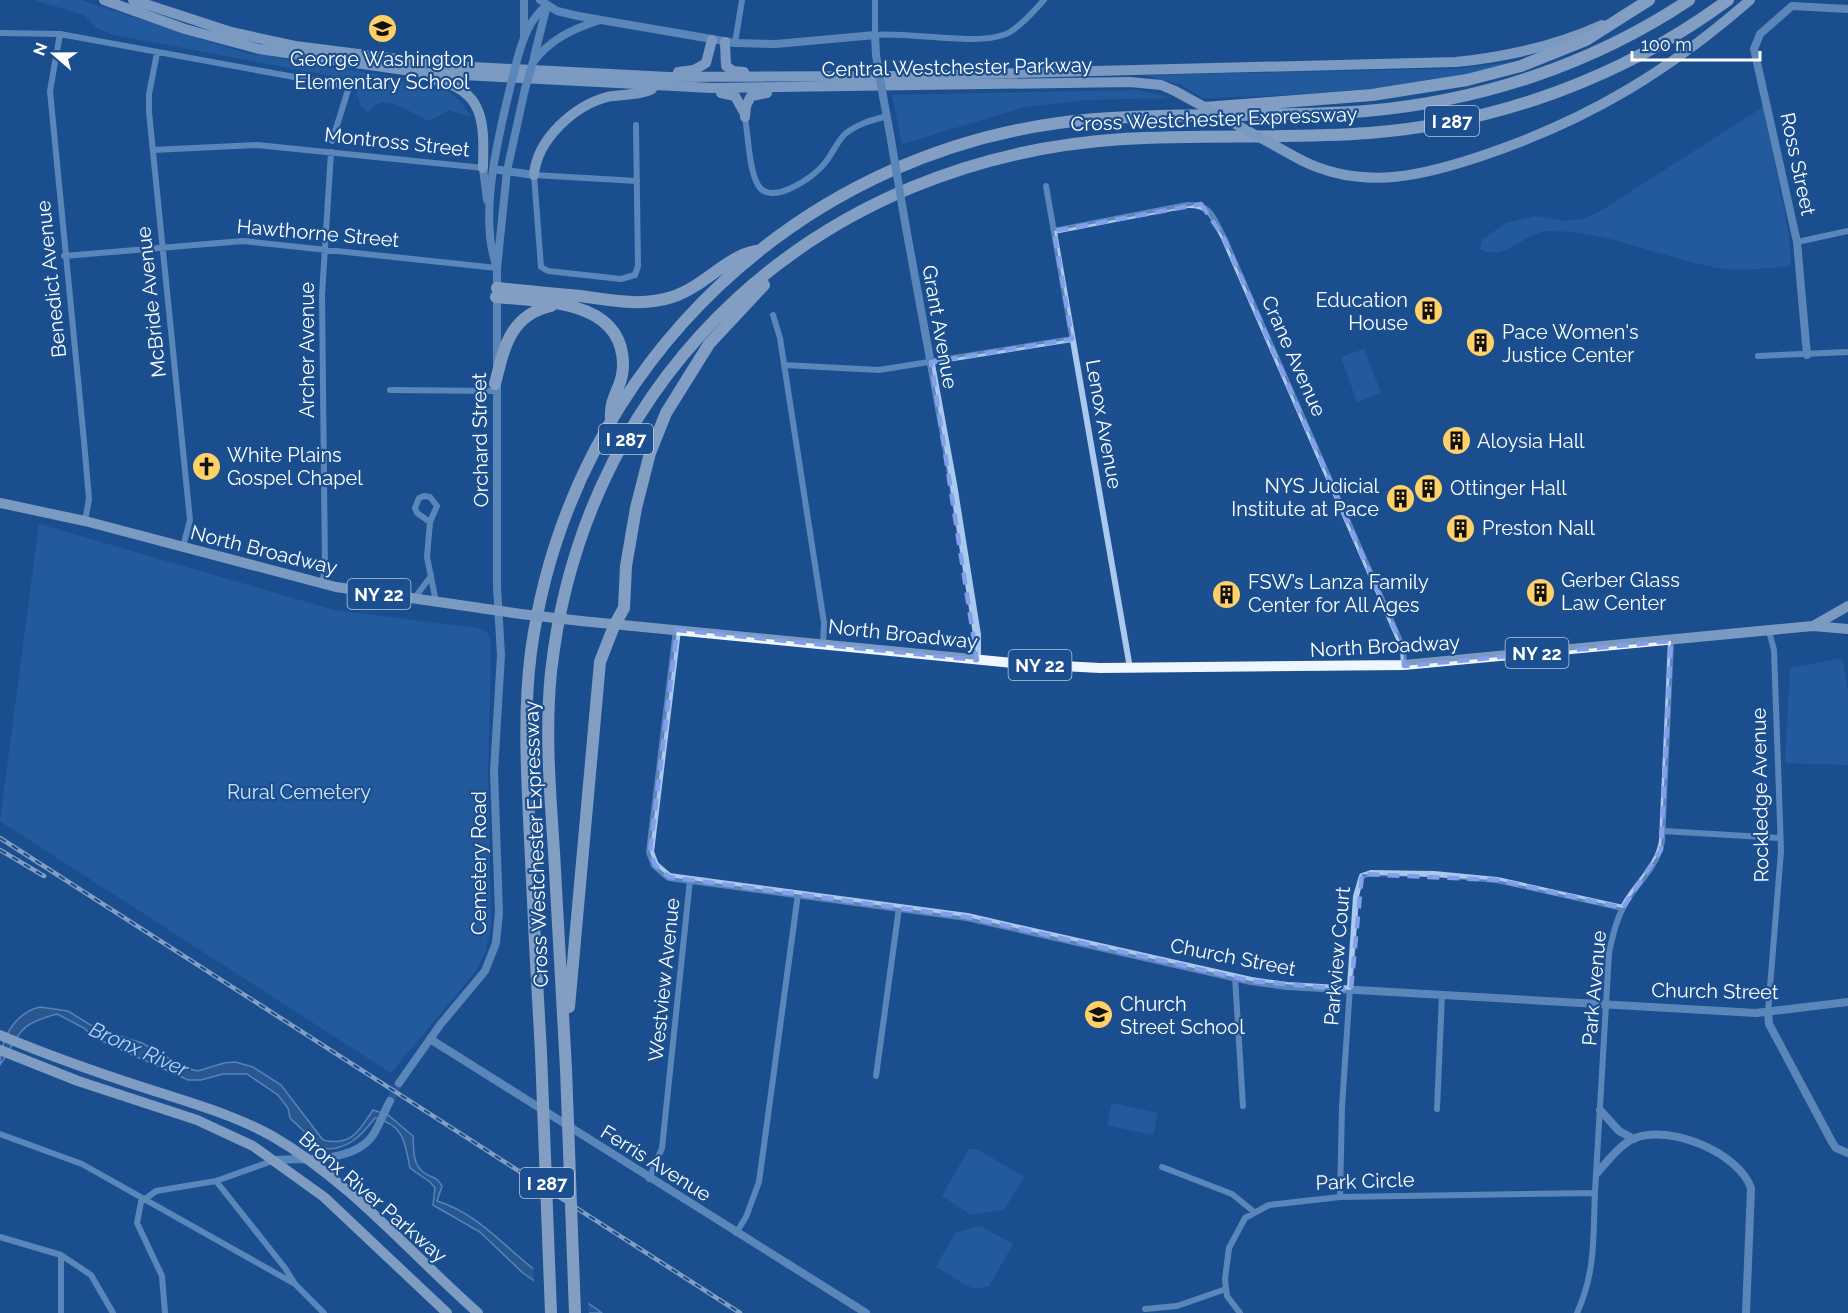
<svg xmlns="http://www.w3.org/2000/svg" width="1848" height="1313" font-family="Raleway,sans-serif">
<rect width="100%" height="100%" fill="#1b4f8f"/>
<path fill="#2e69ad" d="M34 0H81L248 54C263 54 274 57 288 60 329 69 372 69 409 84 420 89 435 87 446 91 457 95 465 107 471 117L449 110 429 121C411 114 384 89 368 112L361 107 354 82 347 79 114 35 97 28 84 15Z
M1513 62 1480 72 1393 87 1289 95 1203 98 1181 85 1144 75 1455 69Z
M1139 90 1171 98 1085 100 1021 108 902 144 892 95Z
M1763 107 1789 235 1791 266C1767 268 1743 272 1718 268 1661 258 1607 230 1548 231 1525 232 1502 263 1480 249L1482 240 1506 223 1535 216 1565 221 1583 219 1599 212Z
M1364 349 1381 393 1357 402 1341 357Z
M39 524 334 610 477 628 487 632 491 640 488 774 491 925 485 953 475 972 391 1073 0 821Z
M1842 658 1848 691V765L1785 763 1790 668Z
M1112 1103 1158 1113 1153 1135 1107 1125Z
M969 1149H977L1024 1177 1004 1210 971 1215 942 1196Z
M980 1226 1013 1244 989 1286 973 1289 936 1267 955 1233Z"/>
<path fill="#3c6290" stroke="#9cc4f0" stroke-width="1.5" d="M40 1007 68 1011 97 1029 142 1043 186 1068 198 1071 224 1063 235 1062 253 1067 281 1085 323 1140C351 1147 359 1131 373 1110L388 1115 413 1136C414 1149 412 1163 423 1172 431 1179 435 1174 442 1186L437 1201C479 1214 502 1245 535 1270 556 1287 582 1297 602 1313H580L523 1273 480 1232 433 1205 435 1188 430 1182 410 1168C405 1144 405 1125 375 1118 360 1137 348 1150 323 1149L290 1118 288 1108 278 1095 247 1074H223L201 1080H188L93 1037 84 1028 57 1014C16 1025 21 1033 0 1065 0 1040 14 1013 40 1007Z"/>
<path fill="#1b4f8f" d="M533 1265 588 1300 589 1313H575L534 1285Z"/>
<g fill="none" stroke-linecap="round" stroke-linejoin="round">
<path stroke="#3d69a0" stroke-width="8" stroke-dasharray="8 4" stroke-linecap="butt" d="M390 1101 399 1083"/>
<path stroke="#a9c9ee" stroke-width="6" d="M875 0V35C908 31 983 48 1010 32 1023 24 1034 11 1044 0
M0 33 60 34 349 87 332 141
M60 34 50 91 84 441 89 499 85 521
M735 43 742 0
M157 53 149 94V112L190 520 183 547
M745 117C748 134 749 170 758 185 770 207 813 178 824 164 832 155 836 143 845 134 857 124 872 120 887 116
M636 125 638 266 635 275 621 279 548 271 541 267 534 175 637 181
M153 150 257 145 484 168
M1046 186 1130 668
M1054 231 1187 205C1212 204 1213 218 1224 238L1403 648 1404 665
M1797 242 1848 231
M64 256 243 241 497 268
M773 315 780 338 824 623 823 644
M1758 356 1848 352
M784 365 879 370 1072 339
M390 390 496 391
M424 496 430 497 437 506 430 522 417 513 415 508 419 498Z
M430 522 427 557 436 602
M322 583 325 568 322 295 331 152
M413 600 431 576
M1663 831 1780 838
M1235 977 1243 1106
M1768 1012 1781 851 1774 650 1769 631
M876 1076 899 908
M1437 1109 1442 995
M0 1134 82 1164 295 1284 324 1313
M1162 1167 1232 1194 1253 1211
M649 1179 662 1148 690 880
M216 1181 285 1268 295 1284
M1340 1197 1342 1107 1356 896 1362 876 1371 873 1434 874 1497 880 1623 908
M736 1233 746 1217 759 1182 798 894
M0 1237 61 1255 91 1275 113 1313
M1145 1309 1177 1306 1226 1289
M61 1313V1255
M165 1313 162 1276 137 1223 141 1202 156 1191 216 1181 275 1160
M1240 1313 1227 1296 1225 1279 1229 1248 1245 1218 1269 1205 1340 1197 1595 1193
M1577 1313C1596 1272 1593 1235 1595 1192 1599 1112 1605 1033 1609 953 1613 934 1617 916 1628 899 1640 880 1658 865 1662 841L1671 641"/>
<path stroke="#a9c9ee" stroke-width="8" d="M540 0 557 11 578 16 735 43 776 44 875 35 876 55
M524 36V0
M534 57 547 5
M517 60C523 38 529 20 547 5
M533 62C550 40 570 30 597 21
M883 96 890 134
M483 168 487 200
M493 169 534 175
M906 228 953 484 977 635V660
M497 267C478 219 498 137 510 88
M1807 355 1797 242 1754 49 1760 34 1792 6 1848 9
M677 630 650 852 655 865 669 877 967 917 1251 981 1287 986 1756 1013 1848 1002
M1768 1012 1769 1024 1832 1142 1836 1148 1848 1153
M430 1039 866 1313
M399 1083 440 1025 485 971 496 943 499 912 494 771 501 655 497 587V268L507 171 525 89
M1600 1110 1619 1131 1634 1139
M276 1160C305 1158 354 1163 373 1135 380 1124 384 1112 390 1101
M1597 1173C1607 1162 1620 1144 1635 1138 1670 1124 1739 1153 1751 1188L1746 1313"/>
<path stroke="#f0f6ff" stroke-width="10" d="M104 0 185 29 259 49 425 73 712 88 1130 82 1161 85 1175 91
M133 0 231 32 295 46 453 66 669 77 896 76 1456 62C1507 57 1555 46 1602 25
M725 42 726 66 733 71 744 72
M678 72 694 70 706 63 712 40
M435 80C486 90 484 125 483 168
M721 93 735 96 745 114
M745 117 746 106 751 96 767 93
M1301 160C1364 192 1427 175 1490 153 1591 118 1670 70 1750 0
M534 175C537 139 574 106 607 97 622 94 639 96 652 89
M0 503 85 521 336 587 521 614
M581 621 1024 664 1100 668 1404 665 1813 626 1848 629
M1813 626 1848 606"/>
<path stroke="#f8faff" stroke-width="10" d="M0 1035C47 1055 96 1072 145 1088 188 1102 232 1114 272 1136 350 1181 411 1254 478 1313
M0 1050 78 1081 197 1120 253 1146 324 1197 447 1313"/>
<path stroke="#fff" stroke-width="12" d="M1205 108 1372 95 1467 80 1521 66 1586 40 1649 0
M497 288C524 291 552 293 580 296 610 300 642 307 672 297 704 287 725 257 756 251
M496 297C543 302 624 299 623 366 623 388 609 396 611 419
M495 384C504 348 510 315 551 306
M569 1007 600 662 614 626 624 608 626 566 636 508 650 453 666 413 709 344 764 285
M541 1053C537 982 533 910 530 839 527 776 523 714 531 652 570 364 805 141 1096 119 1186 112 1276 118 1366 111 1482 101 1593 64 1689 0
M566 1069C562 997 558 924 554 852 550 792 545 732 551 672 585 368 822 158 1123 139 1205 134 1287 139 1369 133 1498 123 1624 77 1728 0"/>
<defs>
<path id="rail" d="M0 838 740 1313
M0 850 44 876"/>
</defs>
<use href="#rail" stroke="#fff" stroke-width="4.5"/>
<use href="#rail" stroke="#1b4f8f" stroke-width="2" stroke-dasharray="7" stroke-linecap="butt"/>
<path stroke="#a9c9ee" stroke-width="8" d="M876 55 883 96
M510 88 517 60
M525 89 533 62
M890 134 906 228"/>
<path stroke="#f0f6ff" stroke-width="10" d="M1175 91 1301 160
M521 614 581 621"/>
<path stroke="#fff" stroke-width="12" d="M541 1053 551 1313
M566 1069 575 1313"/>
</g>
<path d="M0 0H1848V1313H0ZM1201 204 1224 238 1403 648 1404 666 1671 641 1661 850 1623 908 1497 880 1362 874 1351 990 1251 981 967 917 669 877 655 865 650 852 677 630 977 660 931 362 1072 339 1054 231Z" fill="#1b4f8f" fill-opacity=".55" fill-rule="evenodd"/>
<path fill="none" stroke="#839eea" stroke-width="4.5" stroke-dasharray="12 8" stroke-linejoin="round" d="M1201 204 1224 238 1403 648 1404 666 1671 641 1661 850 1623 908 1497 880 1362 874 1351 990 1251 981 967 917 669 877 655 865 650 852 677 630 977 660 931 362 1072 339 1054 231Z"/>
<defs>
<symbol id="school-disc" viewBox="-11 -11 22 22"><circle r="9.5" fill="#ffd166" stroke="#1b4f8f"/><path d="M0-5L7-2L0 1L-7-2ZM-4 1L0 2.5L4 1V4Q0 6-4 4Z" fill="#111"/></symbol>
<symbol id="building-disc" viewBox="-11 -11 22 22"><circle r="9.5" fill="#ffd166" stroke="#1b4f8f"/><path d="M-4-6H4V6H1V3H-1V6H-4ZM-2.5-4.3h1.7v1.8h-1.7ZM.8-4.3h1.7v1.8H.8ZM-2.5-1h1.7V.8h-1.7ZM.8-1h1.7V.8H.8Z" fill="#111"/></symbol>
<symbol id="church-disc" viewBox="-11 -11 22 22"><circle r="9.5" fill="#ffd166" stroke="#1b4f8f"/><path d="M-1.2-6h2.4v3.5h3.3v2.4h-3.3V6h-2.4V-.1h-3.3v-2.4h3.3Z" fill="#111"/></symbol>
</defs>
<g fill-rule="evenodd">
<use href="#school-disc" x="366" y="12" width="33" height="33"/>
<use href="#building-disc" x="1412" y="294" width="33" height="33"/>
<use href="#building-disc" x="1464" y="326" width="33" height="33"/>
<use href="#building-disc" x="1440" y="424" width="33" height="33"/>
<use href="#church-disc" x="190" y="450" width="33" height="33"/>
<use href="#building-disc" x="1412" y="472" width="33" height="33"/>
<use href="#building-disc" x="1384" y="482" width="33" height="33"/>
<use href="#building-disc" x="1444" y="512" width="33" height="33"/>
<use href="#building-disc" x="1524" y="576" width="33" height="33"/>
<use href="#building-disc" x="1210" y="578" width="33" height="33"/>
<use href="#school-disc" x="1082" y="998" width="33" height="33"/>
</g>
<g text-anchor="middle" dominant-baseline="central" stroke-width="4.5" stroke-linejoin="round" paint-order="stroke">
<g fill="#1b4f8f" stroke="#bbcadd" stroke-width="1.5">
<rect x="1425" y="106" width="54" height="30" rx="4.5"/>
<rect x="599" y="424" width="54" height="30" rx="4.5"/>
<rect x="347.5" y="579" width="63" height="30" rx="4.5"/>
<rect x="1505.5" y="638" width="63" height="30" rx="4.5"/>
<rect x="1008.5" y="650" width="63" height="30" rx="4.5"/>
<rect x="520" y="1168" width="54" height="30" rx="4.5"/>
</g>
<g font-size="18" font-weight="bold" fill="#fff">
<text x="1452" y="121">I 287</text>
<text x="626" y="439">I 287</text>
<text x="379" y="594">NY 22</text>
<text x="1537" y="653">NY 22</text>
<text x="1040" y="665">NY 22</text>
<text x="547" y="1183">I 287</text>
</g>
<g font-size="20" fill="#fff" stroke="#1b4f8f" text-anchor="start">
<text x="382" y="59" text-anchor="middle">George Washington<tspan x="382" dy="23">Elementary School</tspan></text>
<text x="1408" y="300" text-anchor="end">Education<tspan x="1408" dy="23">House</tspan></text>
<text x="1502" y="332">Pace Women's<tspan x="1502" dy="23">Justice Center</tspan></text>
<text x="1477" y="441">Aloysia Hall</text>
<text x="227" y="455">White Plains<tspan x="227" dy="23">Gospel Chapel</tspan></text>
<text x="1379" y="486" text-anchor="end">NYS Judicial<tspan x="1379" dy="23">Institute at Pace</tspan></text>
<text x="1450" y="488">Ottinger Hall</text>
<text x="1482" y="528">Preston Nall</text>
<text x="1561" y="580">Gerber Glass<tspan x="1561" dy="23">Law Center</tspan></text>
<text x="1248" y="582">FSW’s Lanza Family<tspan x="1248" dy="23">Center for All Ages</tspan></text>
<text x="1120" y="1004">Church<tspan x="1120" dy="23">Street School</tspan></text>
</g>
<g font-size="20" fill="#fff" stroke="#1b4f8f">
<text transform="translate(957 67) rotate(-1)">Central Westchester Parkway</text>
<text transform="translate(1214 119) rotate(-2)">Cross Westchester Expressway</text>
<text transform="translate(397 142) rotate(6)">Montross Street</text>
<text transform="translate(1798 164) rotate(78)">Ross Street</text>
<text transform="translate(318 233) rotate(5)">Hawthorne Street</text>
<text transform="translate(51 279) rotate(-96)">Benedict Avenue</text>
<text transform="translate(151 302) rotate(-96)">McBride Avenue</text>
<text transform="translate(940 327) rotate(80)">Grant Avenue</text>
<text transform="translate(307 350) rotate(-90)">Archer Avenue</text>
<text transform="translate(1294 356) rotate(66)">Crane Avenue</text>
<text transform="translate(1104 424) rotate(80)">Lenox Avenue</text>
<text transform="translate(480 440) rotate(-91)">Orchard Street</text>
<text transform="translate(264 550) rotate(14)">North Broadway</text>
<text transform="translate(903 634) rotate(6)">North Broadway</text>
<text transform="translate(1385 646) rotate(-3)">North Broadway</text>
<text transform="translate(1760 795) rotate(-91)">Rockledge Avenue</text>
<text transform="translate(536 844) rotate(-92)">Cross Westchester Expressway</text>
<text transform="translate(479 863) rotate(-90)">Cemetery Road</text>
<text transform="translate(1337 956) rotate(-85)">Parkview Court</text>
<text transform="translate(1233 957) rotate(11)">Church Street</text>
<text transform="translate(664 980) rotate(-84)">Westview Avenue</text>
<text transform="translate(1594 988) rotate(-85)">Park Avenue</text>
<text transform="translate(1715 991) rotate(1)">Church Street</text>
<text transform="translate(656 1163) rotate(32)">Ferris Avenue</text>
<text transform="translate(1365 1181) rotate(-2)">Park Circle</text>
<text transform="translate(373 1197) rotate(41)">Bronx River Parkway</text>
</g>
<g font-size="20" fill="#cfe3fa" stroke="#1b4f8f">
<text x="299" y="792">Rural Cemetery</text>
</g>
<g font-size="21" font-style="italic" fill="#b5d3f5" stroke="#1b4f8f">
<text transform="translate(139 1049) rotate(24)">Bronx River</text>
</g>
</g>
<g transform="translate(54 54) rotate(290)" stroke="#1b4f8f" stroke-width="4.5" paint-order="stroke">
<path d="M0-4.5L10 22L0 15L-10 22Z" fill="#ffffff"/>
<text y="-9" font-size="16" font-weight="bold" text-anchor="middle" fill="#ffffff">N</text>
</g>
<path d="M1632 51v9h128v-9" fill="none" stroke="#ffffff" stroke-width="3"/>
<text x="1641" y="51" font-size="18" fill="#ffffff" stroke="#1b4f8f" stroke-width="4.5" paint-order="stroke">100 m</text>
</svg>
